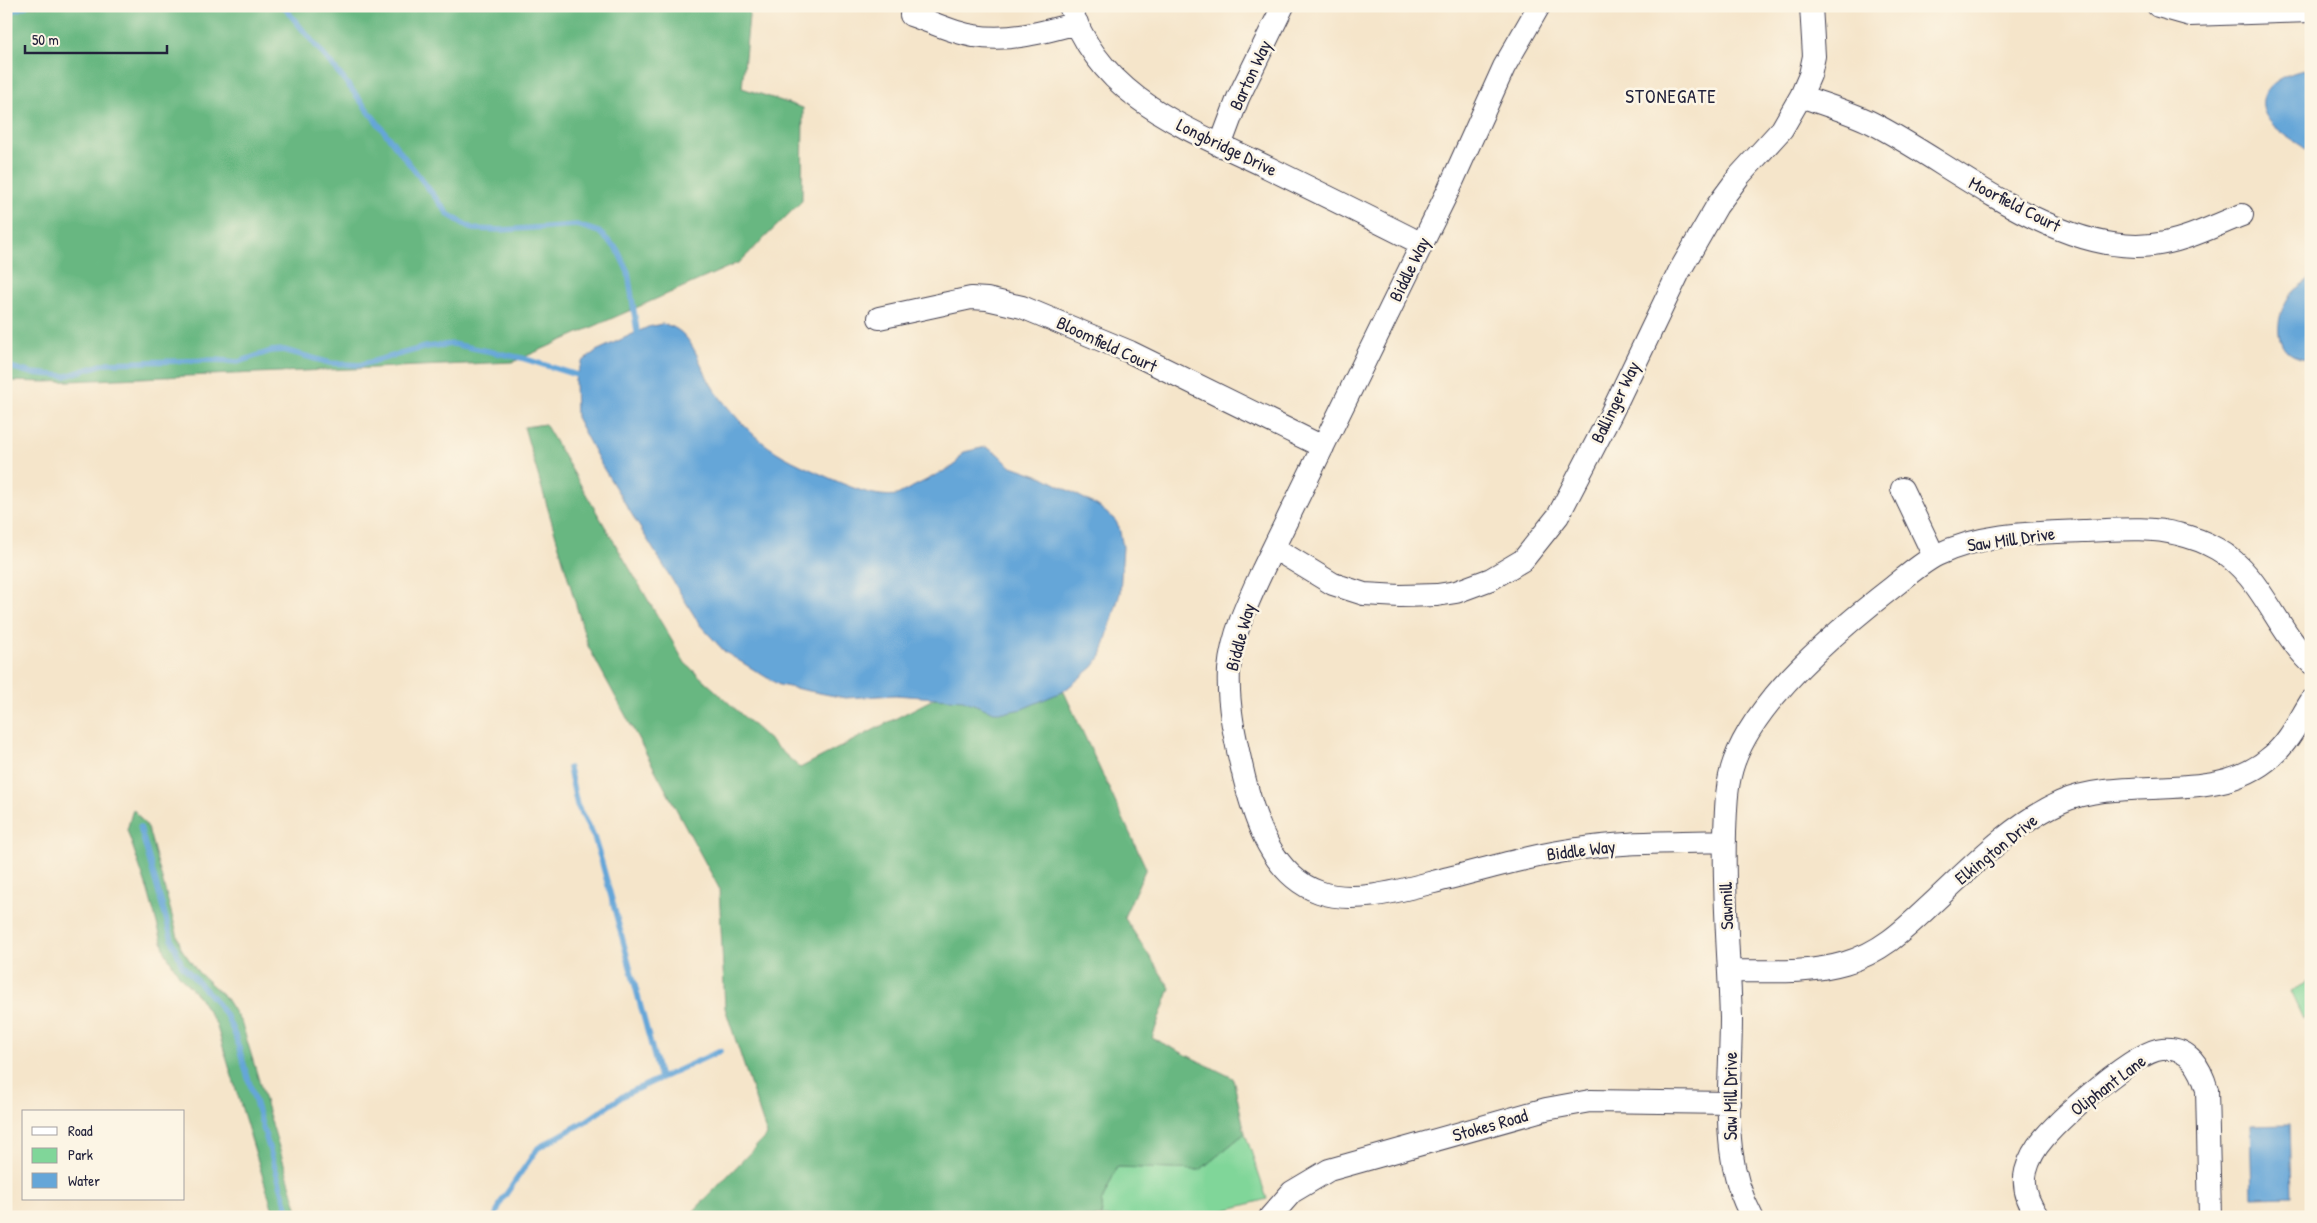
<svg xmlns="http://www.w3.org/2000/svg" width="2317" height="1223" font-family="'Patrick Hand',sans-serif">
<rect width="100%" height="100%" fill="#fcf5e5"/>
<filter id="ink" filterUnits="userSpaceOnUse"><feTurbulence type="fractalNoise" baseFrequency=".02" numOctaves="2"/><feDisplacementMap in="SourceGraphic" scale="10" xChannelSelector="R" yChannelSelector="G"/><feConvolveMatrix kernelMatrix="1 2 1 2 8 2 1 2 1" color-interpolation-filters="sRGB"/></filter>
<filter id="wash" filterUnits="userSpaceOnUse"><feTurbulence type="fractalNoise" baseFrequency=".0096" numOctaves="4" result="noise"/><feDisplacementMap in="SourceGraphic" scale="20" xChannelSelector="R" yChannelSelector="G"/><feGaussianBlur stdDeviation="1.12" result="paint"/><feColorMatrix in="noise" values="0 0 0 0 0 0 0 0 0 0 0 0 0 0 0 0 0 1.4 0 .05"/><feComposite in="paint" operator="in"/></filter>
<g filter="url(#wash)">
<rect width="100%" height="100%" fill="#f5e5ca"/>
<path fill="#80d699" stroke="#517c6a" d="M2311 981V1015L2303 1019 2290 991Z
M1245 1133 1267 1199 1200 1217H1102L1101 1203 1117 1167 1200 1170Z"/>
<path fill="#68b781" stroke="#456c5e" d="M6 6H750L742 88 803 108 802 201 740 262 513 362 47 382 6 381Z
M545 424 685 663 800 768 937 697 1064 692 1146 868 1124 917 1170 988 1152 1038 1233 1078 1245 1133 1200 1170 1117 1167 1101 1203 1102 1217H688L767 1135 725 1008 719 888 588 646 524 427Z
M133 809 148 828 181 948 198 972 225 997 242 1024 300 1217H275L216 1024 199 997 179 975 165 952 148 891 127 830Z"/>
<path fill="#65a6d8" stroke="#44648a" d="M2311 69V153C2299 143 2284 136 2273 125 2244 94 2282 72 2311 69Z
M2311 277V359C2273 359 2272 321 2290 295 2296 287 2304 284 2311 277Z
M662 324C694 328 698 366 714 389 726 407 751 435 769 447 789 461 812 470 834 480 853 488 876 498 897 495L954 466 964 452 986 447 998 454 1009 465 1043 477 1098 506 1115 520 1119 527 1123 547 1120 593 1101 656 1093 667 1064 691 1022 709 1007 712H994L963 700 895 695 845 698 779 685 725 652 700 625 602 466 576 417 575 380 582 362 596 351 648 327Z
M2290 1124 2292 1196 2252 1197 2250 1125Z"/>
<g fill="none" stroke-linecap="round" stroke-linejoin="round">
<path stroke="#65a6d8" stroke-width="5.5" d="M283 6 342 77 449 215 473 229 502 230 577 225 599 232 617 249 628 272 638 338
M6 14 26 6
M6 366 32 373 66 376 107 363 216 360 238 362 271 351 284 350 330 363 360 365 426 347 453 344 522 358 583 377
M569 768 577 805 594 837 602 863 660 1078
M140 827 173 943 182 965 213 998 227 1017 235 1035 290 1217
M495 1217 502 1200 538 1148 586 1121 626 1094 720 1051"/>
</g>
</g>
<g filter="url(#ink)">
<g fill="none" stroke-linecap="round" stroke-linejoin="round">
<defs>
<path id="minor" d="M1070 6C1100 99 1189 129 1269 168 1320 193 1371 218 1422 244
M1539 6 1504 67 1448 191 1264 567C1249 599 1232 634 1229 670 1227 707 1236 742 1244 777 1255 821 1273 876 1319 892 1357 906 1412 887 1449 878 1492 867 1534 855 1578 849 1626 841 1676 843 1725 841
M2158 6 2190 15 2311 11
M911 15C932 22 953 33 974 36 1009 42 1043 32 1077 23
M1801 96C1825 105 1850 112 1872 123 1953 164 2057 256 2152 245 2183 242 2213 226 2242 215
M1220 146 1238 98 1283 6
M879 318 971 298 987 299 1022 307 1130 352 1323 447
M1902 489 1934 556
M1274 548 1333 584 1364 594 1400 596 1437 595 1456 592 1491 579 1523 560 1558 516 1610 416 1679 272 1717 206 1740 175 1782 129 1801 96 1810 75 1814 56 1811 6
M1729 971C1767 971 1808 974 1845 963 1884 952 1909 925 1937 899 1974 864 2014 823 2061 802 2126 774 2217 806 2272 756 2289 742 2299 720 2311 701
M1270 1217 1292 1192 1329 1170 1546 1109 1590 1101 1730 1103
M1752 1217C1740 1195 1734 1173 1731 1149 1726 1106 1731 1061 1731 1018 1729 956 1723 894 1725 833 1726 809 1726 784 1734 762 1757 697 1840 628 1893 587 1907 576 1921 563 1937 555 1982 533 2033 533 2083 531 2114 530 2148 526 2178 534 2191 537 2205 542 2217 549 2261 574 2275 628 2311 663
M2038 1217C2028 1203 2022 1188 2026 1171 2029 1159 2036 1147 2044 1138 2063 1116 2135 1051 2162 1049 2189 1046 2201 1068 2207 1090L2210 1217"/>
</defs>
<use href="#minor" stroke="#423f50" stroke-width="24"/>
<use href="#minor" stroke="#fff" stroke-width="22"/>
</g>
</g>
<g text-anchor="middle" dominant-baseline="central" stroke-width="5" stroke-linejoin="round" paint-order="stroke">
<g font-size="18" fill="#22223b" stroke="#fcf5e5">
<text transform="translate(1250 75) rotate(-65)">Barton Way</text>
<text transform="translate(1227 147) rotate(26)">Longbridge Drive</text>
<text transform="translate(2015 204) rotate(27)">Moorfield Court</text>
<text transform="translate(1409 269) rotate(-64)">Biddle Way</text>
<text transform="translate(1107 344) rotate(25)">Bloomfield Court</text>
<text transform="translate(1615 402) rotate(-64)">Ballinger Way</text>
<text transform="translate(2011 539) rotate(-8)">Saw Mill Drive</text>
<text transform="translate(1240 637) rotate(-75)">Biddle Way</text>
<text transform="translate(1996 849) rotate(-39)">Elkington Drive</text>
<text transform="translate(1581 850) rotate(-7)">Biddle Way</text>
<text transform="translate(1726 906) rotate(-92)">Sawmill</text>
<text transform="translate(2108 1085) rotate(-37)">Oliphant Lane</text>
<text transform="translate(1730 1096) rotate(-90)">Saw Mill Drive</text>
<text transform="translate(1490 1125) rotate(-16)">Stokes Road</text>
</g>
<g font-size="19" letter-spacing="1" fill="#22223b" stroke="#fcf5e5">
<text x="1671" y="96">STONEGATE</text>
</g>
</g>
<rect width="2317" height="1223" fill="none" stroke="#fcf5e5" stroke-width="25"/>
<rect x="22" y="1110" width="162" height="90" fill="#fcf5e5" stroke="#a5a1a1"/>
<rect x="32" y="1127" width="25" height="8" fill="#ffffff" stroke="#a5a1a1"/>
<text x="68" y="1136" font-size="15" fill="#22223b">Road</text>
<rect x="32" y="1148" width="25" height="15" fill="#80d699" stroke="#a5a1a1"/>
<text x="68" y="1160" font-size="15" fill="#22223b">Park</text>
<rect x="32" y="1173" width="25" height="15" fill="#65a6d8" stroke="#a5a1a1"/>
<text x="68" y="1186" font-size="15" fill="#22223b">Water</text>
<path d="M25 45v8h142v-8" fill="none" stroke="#22223b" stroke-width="2.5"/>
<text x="32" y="45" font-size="15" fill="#22223b" stroke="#fcf5e5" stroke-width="4" paint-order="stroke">50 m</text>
</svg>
